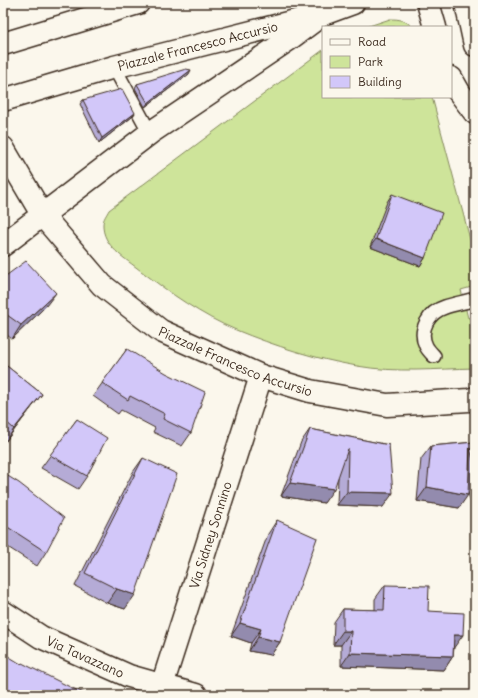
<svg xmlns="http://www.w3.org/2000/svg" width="478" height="698" font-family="Delius,sans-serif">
<rect width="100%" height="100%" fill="#fbf7ec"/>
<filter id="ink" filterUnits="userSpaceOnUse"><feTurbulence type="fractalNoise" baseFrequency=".025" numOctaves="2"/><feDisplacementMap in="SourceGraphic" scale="8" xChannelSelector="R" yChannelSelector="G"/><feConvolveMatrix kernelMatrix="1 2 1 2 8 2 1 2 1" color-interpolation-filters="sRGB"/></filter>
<g filter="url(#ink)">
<path fill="#cee49a" stroke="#84875c" d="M390 19C400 19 406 20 412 27H366Z
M323 50V97H432L475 258V286L461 290 468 318 475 316V368C436 369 396 373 357 366 316 359 275 346 236 330 202 316 170 293 141 271 126 259 102 246 103 224 103 219 107 214 109 210Z"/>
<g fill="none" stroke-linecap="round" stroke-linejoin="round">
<defs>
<path id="service" d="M114 67 150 133
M434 356C431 353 428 350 426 346 418 330 429 312 445 307 454 304 465 302 475 299"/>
<g id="minor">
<path d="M428 3 435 27"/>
<path d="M466 3 475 45"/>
<path d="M451 78 459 92 475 113"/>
<path id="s1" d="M3 100 114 67 323 14 353 3"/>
<path id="s2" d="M3 148 43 216 102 285 161 331 261 376 310 391 387 405 469 400 475 398"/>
<path d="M3 245 150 133 288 40 323 14"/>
<path id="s3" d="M3 612 41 637 129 676 196 695"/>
<path id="s4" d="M159 695 261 376"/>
</g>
<path id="secondary" d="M3 44 138 3"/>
</defs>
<use href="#service" stroke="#3b2a1e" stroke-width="16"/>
<use href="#minor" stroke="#3b2a1e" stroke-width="25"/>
<use href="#secondary" stroke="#3b2a1e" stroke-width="25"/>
<use href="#service" stroke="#fbf7ec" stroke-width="13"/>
<use href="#minor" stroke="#fbf7ec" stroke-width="22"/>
<use href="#secondary" stroke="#fbf7ec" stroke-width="22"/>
<path stroke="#3b2a1e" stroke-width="1" d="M3 7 16 3"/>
</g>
<path fill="#b5abd6" stroke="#3b2a1e" d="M189 74 145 107 135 88 137 84Z
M83 100 135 113 132 117 99 143 80 104Z
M392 194 425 258 420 266 370 247 387 202Z
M3 278 46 306 12 339 3 332Z
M127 349 191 433 182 446 153 432 155 428 121 410 118 414 93 396Z
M3 363 42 394 32 407 5 442 3 441Z
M77 419 87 476 78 489 41 468Z
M310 429 389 445 383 507 337 505 338 477 324 503 281 496 301 442Z
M475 442V506L472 507 468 492 459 508 417 501 421 459 431 446Z
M143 458 125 609 107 603 75 586 133 472Z
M3 473 46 552 37 566 3 544Z
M277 520 280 642 271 655 249 651 251 643 231 636 268 534Z
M385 585 428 611 454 648 453 656 444 670 341 666V645H333L334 622 343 609 375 610V599Z"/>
<path fill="#938bae" stroke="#3b2a1e" d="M191 70 189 74 145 107 148 103Z
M135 113 132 117 99 143 102 138Z
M376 239 425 258 420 266 370 247Z
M56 293 46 306 12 339 21 325Z
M42 394 32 407 5 442 14 429Z
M290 483 334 489 324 503 281 496Z
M427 487 468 495 459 508 417 501Z
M347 492 393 493 383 507 337 505Z
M117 589 135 595 125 609 107 603Z
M240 623 261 629 251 643 231 636Z
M343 631H351L341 645H333Z
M454 635H463L453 649Z
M258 637 280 642 271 655 249 651Z
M350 653 453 656 444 670 341 666Z"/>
<path fill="#d2c7f9" stroke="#3b2a1e" d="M186 69 191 70 148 103 137 84Z
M122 89 135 113 102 138 83 100Z
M392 194 442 213 425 258 376 239Z
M26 261 56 293 21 325 3 312V278Z
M127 349 166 373 205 392 191 433 163 419 165 414 130 396 128 400 102 383Z
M3 363 42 394 14 429 3 419Z
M77 419 107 438 87 476 50 455Z
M310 429 389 445 393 493 347 492 348 449 334 489 290 483Z
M475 442V468L470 448 468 495 427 487 431 446Z
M143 458 177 474 135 595 117 589 85 573Z
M3 473 19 483 64 518 46 552 3 524Z
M277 520 317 538 280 642 258 637 261 629 240 623Z
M385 585 429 586 428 611 464 613 463 635H454L453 656 350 653 351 631H343V609L384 610Z
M3 653 21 664 22 663 72 688 89 695H3Z"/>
</g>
<g text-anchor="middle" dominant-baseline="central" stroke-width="3" stroke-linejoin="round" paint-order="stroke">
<g font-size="13" fill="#3b2a1e" stroke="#fbf7ec">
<text stroke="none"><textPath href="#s1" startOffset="202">Piazzale Francesco Accursio</textPath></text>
<text stroke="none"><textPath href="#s2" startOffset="325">Piazzale Francesco Accursio</textPath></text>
<text stroke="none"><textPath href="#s4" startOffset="168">Via Sidney Sonnino</textPath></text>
<text stroke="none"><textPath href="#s3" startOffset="94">Via Tavazzano</textPath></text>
</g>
</g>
<rect width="478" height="698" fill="none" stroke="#fbf7ec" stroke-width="16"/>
<rect x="8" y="8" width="462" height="682" fill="none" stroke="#3b2a1e" stroke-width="1.5" filter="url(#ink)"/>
<rect x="322" y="26" width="130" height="72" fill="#fbf7ec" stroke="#aea59a"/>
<rect x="330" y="39" width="20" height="6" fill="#fbf7ec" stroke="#aea59a"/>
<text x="358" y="46" font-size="12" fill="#3b2a1e">Road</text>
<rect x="330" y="56" width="20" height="12" fill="#cee49a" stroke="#aea59a"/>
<text x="358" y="66" font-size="12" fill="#3b2a1e">Park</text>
<rect x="330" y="76" width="20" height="12" fill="#d2c7f9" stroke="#aea59a"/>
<text x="358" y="86" font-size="12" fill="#3b2a1e">Building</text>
</svg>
